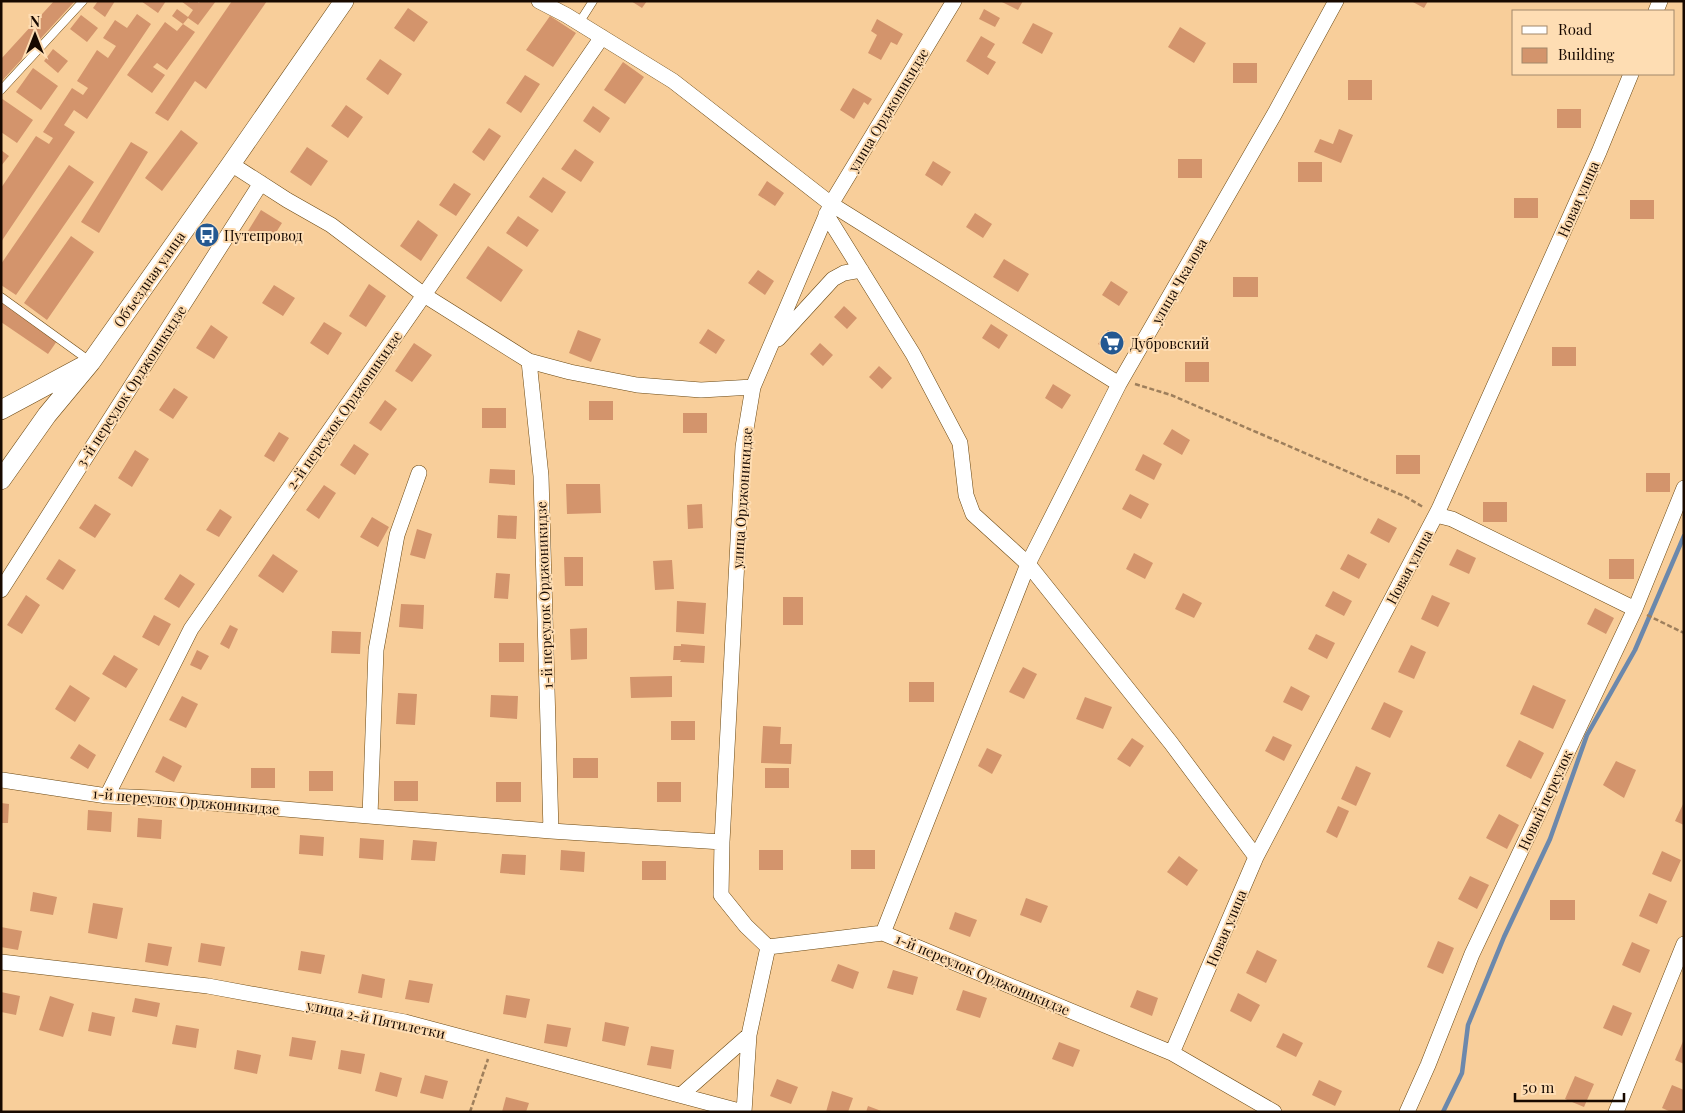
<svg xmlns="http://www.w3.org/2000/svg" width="1685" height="1113" font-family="'Playfair Display',serif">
<rect width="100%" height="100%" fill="#f8ce9a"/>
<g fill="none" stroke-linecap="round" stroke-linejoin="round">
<path stroke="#6b88ac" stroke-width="4.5" d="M1443 1112 1462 1073 1468 1025 1504 937 1550 839 1587 735 1635 650 1684 536"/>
</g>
<path fill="#d3946c" d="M54 1H75L1 82V59Z
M98 1H115L105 17 93 8Z
M141 1H166L158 13Z
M181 1H197L199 3 200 1H216L198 25 188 18 183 24 195 32 167 70 157 63 153 67 165 75 152 93 127 75 165 22 177 31 183 24 172 16 177 9 188 17 193 10Z
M232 1H267L206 89 195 81 168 121 155 113Z
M631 1H647L642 8Z
M1000 1H1023L1018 10Z
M1411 1H1428L1424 8Z
M408 8 428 22 414 42 394 28Z
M984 9 1000 18 995 27 979 19Z
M137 14 151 24 87 119 74 110 64 125 75 132 1 242V188L36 136 49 144 53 138 43 132 72 88 83 95 88 88 77 81 97 50 108 58 116 46 103 38 115 20 127 28Z
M81 15 98 28 87 42 70 29Z
M550 16 576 33 553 67 526 50Z
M877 19 903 34 897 45 891 42 881 60 868 53 877 35 871 31Z
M1033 23 1053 33 1042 54 1022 43Z
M1180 27 1206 43 1194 63 1168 47Z
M981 36 995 44 987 57 996 62 988 75 966 61Z
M53 49 68 61 58 73 44 61Z
M380 59 402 74 388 95 366 79Z
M623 62 644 77 625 104 604 90Z
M1233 63H1257V83H1233Z
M33 68 58 86 41 110 16 92Z
M525 75 540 84 521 113 506 103Z
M1348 80H1372V100H1348Z
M853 88 872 99 868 105 864 102 854 119 840 110Z
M1 98 33 120 17 143 1 132Z
M346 105 363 117 348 138 331 126Z
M593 106 610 118 600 133 583 121Z
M1557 109H1581V128H1557Z
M489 128 501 136 484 161 472 152Z
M1339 129 1353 135 1341 163 1314 152 1320 139 1333 144Z
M181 130 198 143 162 191 145 178Z
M131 142 148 152 99 233 81 222Z
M307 147 328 161 311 186 290 172Z
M575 149 594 162 581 182 561 169Z
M1 150 9 156 1 166Z
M1178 159H1202V178H1178Z
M933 161 951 172 942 186 925 175Z
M1298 162H1322V182H1298Z
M69 165 94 182 16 295 1 285V264Z
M543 177 566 192 552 213 529 197Z
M767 181 784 193 775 206 758 195Z
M454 183 471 194 456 216 439 205Z
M1514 198H1538V218H1514Z
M1630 200H1654V219H1630Z
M261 210 282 223 268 245 248 231Z
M975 213 992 224 983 238 966 227Z
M518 216 539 230 527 247 506 233Z
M418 220 438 235 421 261 400 246Z
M71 236 94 252 47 320 24 303Z
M488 246 523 270 501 302 466 278Z
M1004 259 1029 274 1018 292 993 277Z
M758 270 774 281 765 295 748 283Z
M1233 277H1258V297H1233Z
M1111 281 1128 292 1119 306 1102 295Z
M369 284 386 296 366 327 349 316Z
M274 285 295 298 283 316 262 303Z
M1 302 57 341 48 354 1 322Z
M844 306 857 318 847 329 834 317Z
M324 322 342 333 328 355 310 343Z
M991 324 1008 335 999 349 982 338Z
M211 325 228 337 214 359 196 348Z
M708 329 725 340 716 354 699 343Z
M578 330 601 339 591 362 569 353Z
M1108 330 1125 341 1116 355 1098 344Z
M414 343 432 355 412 382 395 371Z
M820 343 833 355 823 366 810 354Z
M1552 347H1576V366H1552Z
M1185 362H1209V382H1185Z
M879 366 892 378 882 389 869 377Z
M1053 384 1071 395 1062 409 1045 398Z
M174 388 188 397 173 419 159 410Z
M385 400 397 409 381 431 369 423Z
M589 401H613V420H589Z
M482 408H506V428H482Z
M683 413H707V433H683Z
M1172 429 1190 440 1182 455 1163 444Z
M279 432 289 438 274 462 264 456Z
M354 444 369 454 355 475 340 465Z
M135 450 149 459 132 487 118 478Z
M1143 454 1162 464 1154 480 1135 470Z
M1396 455H1420V474H1396Z
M490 469 515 470V485L489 483Z
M1646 473H1670V492H1646Z
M566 484H600L601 513 567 514Z
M324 485 336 493 319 519 306 510Z
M1130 494 1149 504 1141 519 1122 509Z
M1483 502H1507V522H1483Z
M95 504 111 514 95 538 79 528Z
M702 504 703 528 688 529 687 505Z
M220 509 232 517 219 537 206 530Z
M498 515 517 516 516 539 497 538Z
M372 517 389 527 378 547 360 537Z
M1378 518 1397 528 1389 543 1370 533Z
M417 529 432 534 425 559 410 555Z
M1457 549 1476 558 1469 574 1449 565Z
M1134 553 1153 563 1145 579 1126 569Z
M273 554 298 571 283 593 258 576Z
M1348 554 1367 564 1359 579 1340 569Z
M564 557H583V586H565Z
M59 559 76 570 63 590 46 579Z
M1609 559H1634V579H1609Z
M672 560 674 589 655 590 653 561Z
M496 573 510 574 508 599 494 598Z
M180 574 195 584 179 608 164 599Z
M1333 591 1352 601 1344 616 1325 606Z
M1183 593 1202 603 1194 618 1175 609Z
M26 595 40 605 22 634 7 625Z
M1432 595 1450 603 1438 627 1421 619Z
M783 597H803V625H783Z
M677 601 706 603 704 634 676 632Z
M401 604 424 605 423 629 399 627Z
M1595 608 1614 618 1606 634 1587 624Z
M154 615 171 624 159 646 142 637Z
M230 625 238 629 229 649 220 644Z
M587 628V659L571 660 570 629Z
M332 631 361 632 360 654 331 653Z
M1316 634 1335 643 1327 659 1308 649Z
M499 643H524V662H499Z
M681 644 705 646 704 663 680 662 681 660H673L674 646H681Z
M1411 645 1426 652 1414 679 1398 672Z
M197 650 209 656 201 670 190 665Z
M114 655 138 669 126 688 102 674Z
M1023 667 1037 674 1024 699 1009 692Z
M672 676V697L631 698 630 677Z
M909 682H934V702H909Z
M70 685 90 698 75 722 55 709Z
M1533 685 1566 700 1553 729 1520 714Z
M1291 686 1310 696 1302 711 1283 702Z
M398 693 417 694 415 725 396 724Z
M491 695 518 696 517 719 490 717Z
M182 696 198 704 186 728 169 720Z
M1085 697 1112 707 1103 729 1076 719Z
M1384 702 1403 711 1390 738 1371 729Z
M671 721H695V740H671Z
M763 726 781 727 780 744H792L791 764 761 763Z
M1273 736 1292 745 1284 761 1265 751Z
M1132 738 1144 746 1130 767 1117 759Z
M1519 740 1544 753 1531 779 1506 766Z
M79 744 96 755 88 769 70 758Z
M987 748 1002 755 992 774 978 766Z
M163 756 182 766 174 782 155 772Z
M573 758H598V778H573Z
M1616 761 1636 770 1624 798 1603 785Z
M1356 766 1371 773 1356 806 1341 799Z
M251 768H275V788H251Z
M765 768H789V788H765Z
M309 771H333V791H309Z
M394 781H418V801H394Z
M496 782H521V802H496Z
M657 782H681V802H657Z
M1684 802V825L1675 821Z
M1 803 9 804 8 823H1Z
M1338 806 1349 811 1337 838 1326 832Z
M88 810 112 812 111 832 87 830Z
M1499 814 1519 825 1507 849 1486 838Z
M138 818 162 820 161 839 137 837Z
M300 835 324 837 323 856 299 854Z
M360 838 384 840 383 860 359 858Z
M413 840 437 842 435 861 411 860Z
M561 850 585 852 584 872 560 870Z
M759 850H783V870H759Z
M851 850H875V869H851Z
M1662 851 1681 860 1671 882 1652 874Z
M502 854 526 855 525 875 500 873Z
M1179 856 1198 870 1187 886 1167 872Z
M642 861H666V880H642Z
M1470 876 1489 885 1477 909 1458 899Z
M33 892 57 897 53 915 30 911Z
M1649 893 1667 901 1657 924 1639 916Z
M1026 898 1048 906 1041 923 1020 915Z
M1550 900H1575V920H1550Z
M93 903 123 908 117 939 88 933Z
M955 912 977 920 970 937 949 929Z
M1 927 22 931 18 950 1 947Z
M1438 941 1454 948 1443 974 1427 967Z
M1632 942 1650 950 1640 973 1622 965Z
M148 943 172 947 168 966 145 962Z
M201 943 225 947 221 966 198 962Z
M1257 950 1277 960 1266 983 1246 973Z
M301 951 325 955 321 974 298 970Z
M838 964 859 972 853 989 831 981Z
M893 970 918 977 913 995 887 988Z
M362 974 385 979 382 998 358 993Z
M409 980 433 984 429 1003 405 999Z
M963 990 987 998 980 1018 956 1010Z
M1137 990 1158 998 1152 1016 1130 1007Z
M1 992 20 996 16 1015 1 1012Z
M1238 993 1260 1005 1251 1022 1230 1011Z
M506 995 530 999 526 1018 503 1014Z
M50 996 74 1004 63 1037 39 1030Z
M135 998 160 1003 157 1017 132 1012Z
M1613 1005 1632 1013 1622 1036 1603 1028Z
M92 1012 115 1017 111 1036 88 1031Z
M605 1022 629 1027 625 1046 602 1041Z
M547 1024 571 1028 567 1047 544 1043Z
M176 1025 199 1029 196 1048 172 1044Z
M1283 1033 1303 1043 1296 1057 1276 1047Z
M292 1037 316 1041 312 1060 289 1056Z
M1684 1039V1064L1675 1060Z
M1059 1042 1080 1050 1073 1067 1052 1059Z
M651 1046 674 1050 671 1069 647 1065Z
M237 1050 261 1055 257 1074 234 1069Z
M341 1050 365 1054 361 1074 338 1069Z
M380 1072 402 1078 397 1097 375 1091Z
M425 1075 448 1081 443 1099 420 1093Z
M1575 1076 1594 1084 1584 1107 1565 1099Z
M777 1079 798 1087 791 1104 770 1096Z
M1319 1080 1342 1091 1335 1106 1312 1095Z
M1672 1085 1684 1090 1683 1112H1671L1662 1108Z
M832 1091 853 1098 848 1112H826Z
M506 1097 529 1103 526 1112H502Z
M868 1106 884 1112H866Z"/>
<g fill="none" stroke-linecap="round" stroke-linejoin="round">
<defs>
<path id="service" d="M579 23 593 1
M1 90 83 1
M1 297 91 362"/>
<path id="minor" d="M539 1 566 15 673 81 831 204 1119 384
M954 1 831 204 753 387 743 447 722 842 721 895 746 926 768 947 883 933 1172 1053 1274 1112
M1656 11 1660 1
M231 164 287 200 331 225 424 295 529 361 570 372 637 385 701 390 753 387
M826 214 913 354 960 443 966 495 973 514 1028 564 1171 743 1256 857
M778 339 833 279 844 273 861 270
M529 361 541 476 551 831
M1436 515 1452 519 1635 609
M1 590 261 183
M2 780 107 796 152 798 551 831 722 842
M107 796 191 629 424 295 602 37
M370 816 376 650 397 535 419 473
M883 933 1028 564 1119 384 1275 113 1336 1
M1 962 208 986 405 1022 743 1112
M1172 1053 1256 857 1439 509 1599 152 1631 74
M681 1095 749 1035
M744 1112 749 1035 768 947
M1407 1112 1428 1065 1472 954 1635 609 1684 488
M1616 1112 1684 944"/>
<path id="tertiary" d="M1 410 81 367
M1 480 47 415 91 362 231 164 344 1"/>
</defs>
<use href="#service" stroke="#6a4711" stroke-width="9"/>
<use href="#minor" stroke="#6a4711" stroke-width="16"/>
<use href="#tertiary" stroke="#6a4711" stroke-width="20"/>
<path stroke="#9e7f5c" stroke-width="2.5" stroke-dasharray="5 2.5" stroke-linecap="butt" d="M1135 384 1171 395 1406 497 1423 507
M1647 615 1684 633
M470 1112 488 1059"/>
<use href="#service" stroke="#fff" stroke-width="8"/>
<use href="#minor" stroke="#fff" stroke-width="15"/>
<use href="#tertiary" stroke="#fff" stroke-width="19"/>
</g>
<defs>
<symbol id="bus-disc" viewBox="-11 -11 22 22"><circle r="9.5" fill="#245891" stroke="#feddb3"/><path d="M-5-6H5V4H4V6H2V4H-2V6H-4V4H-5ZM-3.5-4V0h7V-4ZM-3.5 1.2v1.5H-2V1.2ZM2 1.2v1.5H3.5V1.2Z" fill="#fff"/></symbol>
<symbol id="supermarket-disc" viewBox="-11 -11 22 22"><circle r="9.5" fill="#245891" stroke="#feddb3"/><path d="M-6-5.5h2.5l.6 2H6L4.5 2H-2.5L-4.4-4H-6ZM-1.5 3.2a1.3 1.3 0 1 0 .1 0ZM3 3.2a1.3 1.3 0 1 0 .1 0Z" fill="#fff"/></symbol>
</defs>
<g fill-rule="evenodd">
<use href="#bus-disc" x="193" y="221" width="28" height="28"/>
<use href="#supermarket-disc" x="1098" y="329" width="28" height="28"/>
</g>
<g text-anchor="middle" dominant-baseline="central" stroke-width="4" stroke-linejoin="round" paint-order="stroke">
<g font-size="14" fill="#170900" stroke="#feddb3">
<text transform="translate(888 110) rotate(-59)">улица Орджоникидзе</text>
<text transform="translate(1578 199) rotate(-66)">Новая улица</text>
<text transform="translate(149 279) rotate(-55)">Объездная улица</text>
<text transform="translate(1179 281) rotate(-60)">улица Чкалова</text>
<text transform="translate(131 386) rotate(-57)">3-й переулок Орджоникидзе</text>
<text transform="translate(344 410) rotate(-55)">2-й переулок Орджоникидзе</text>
<text transform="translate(742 498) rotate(-86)">улица Орджоникидзе</text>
<text transform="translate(1409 567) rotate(-62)">Новая улица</text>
<text transform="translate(544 595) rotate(-92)">1-й переулок Орджоникидзе</text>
<text transform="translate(1545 800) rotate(-65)">Новый переулок</text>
<text transform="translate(186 801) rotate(5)">1-й переулок Орджоникидзе</text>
<text transform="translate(1226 928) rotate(-67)">Новая улица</text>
<text transform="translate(983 974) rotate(23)">1-й переулок Орджоникидзе</text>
<text transform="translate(376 1019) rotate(12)">улица 2-й Пятилетки</text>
</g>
<g font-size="14" fill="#170900" stroke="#feddb3" text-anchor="start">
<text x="224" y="235">Путепровод</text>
<text x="1130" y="343">Дубровский</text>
</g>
</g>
<rect width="1685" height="1113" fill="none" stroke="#170900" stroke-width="5"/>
<rect x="1512" y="10" width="162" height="65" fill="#feddb3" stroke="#a2886b"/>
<rect x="1522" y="26" width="25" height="8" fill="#ffffff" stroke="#a2886b"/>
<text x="1558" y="35" font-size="15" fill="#170900">Road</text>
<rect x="1522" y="48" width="25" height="15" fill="#d3946c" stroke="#a2886b"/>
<text x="1558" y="60" font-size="15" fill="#170900">Building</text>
<g transform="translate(35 35)" stroke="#feddb3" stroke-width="4" paint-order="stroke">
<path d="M0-4L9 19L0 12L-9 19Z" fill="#170900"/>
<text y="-8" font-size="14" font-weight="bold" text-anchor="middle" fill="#170900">N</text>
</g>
<path d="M1515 1093v8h109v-8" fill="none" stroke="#170900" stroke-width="2.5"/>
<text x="1522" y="1093" font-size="15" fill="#170900" stroke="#feddb3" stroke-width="4" paint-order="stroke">50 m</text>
</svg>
